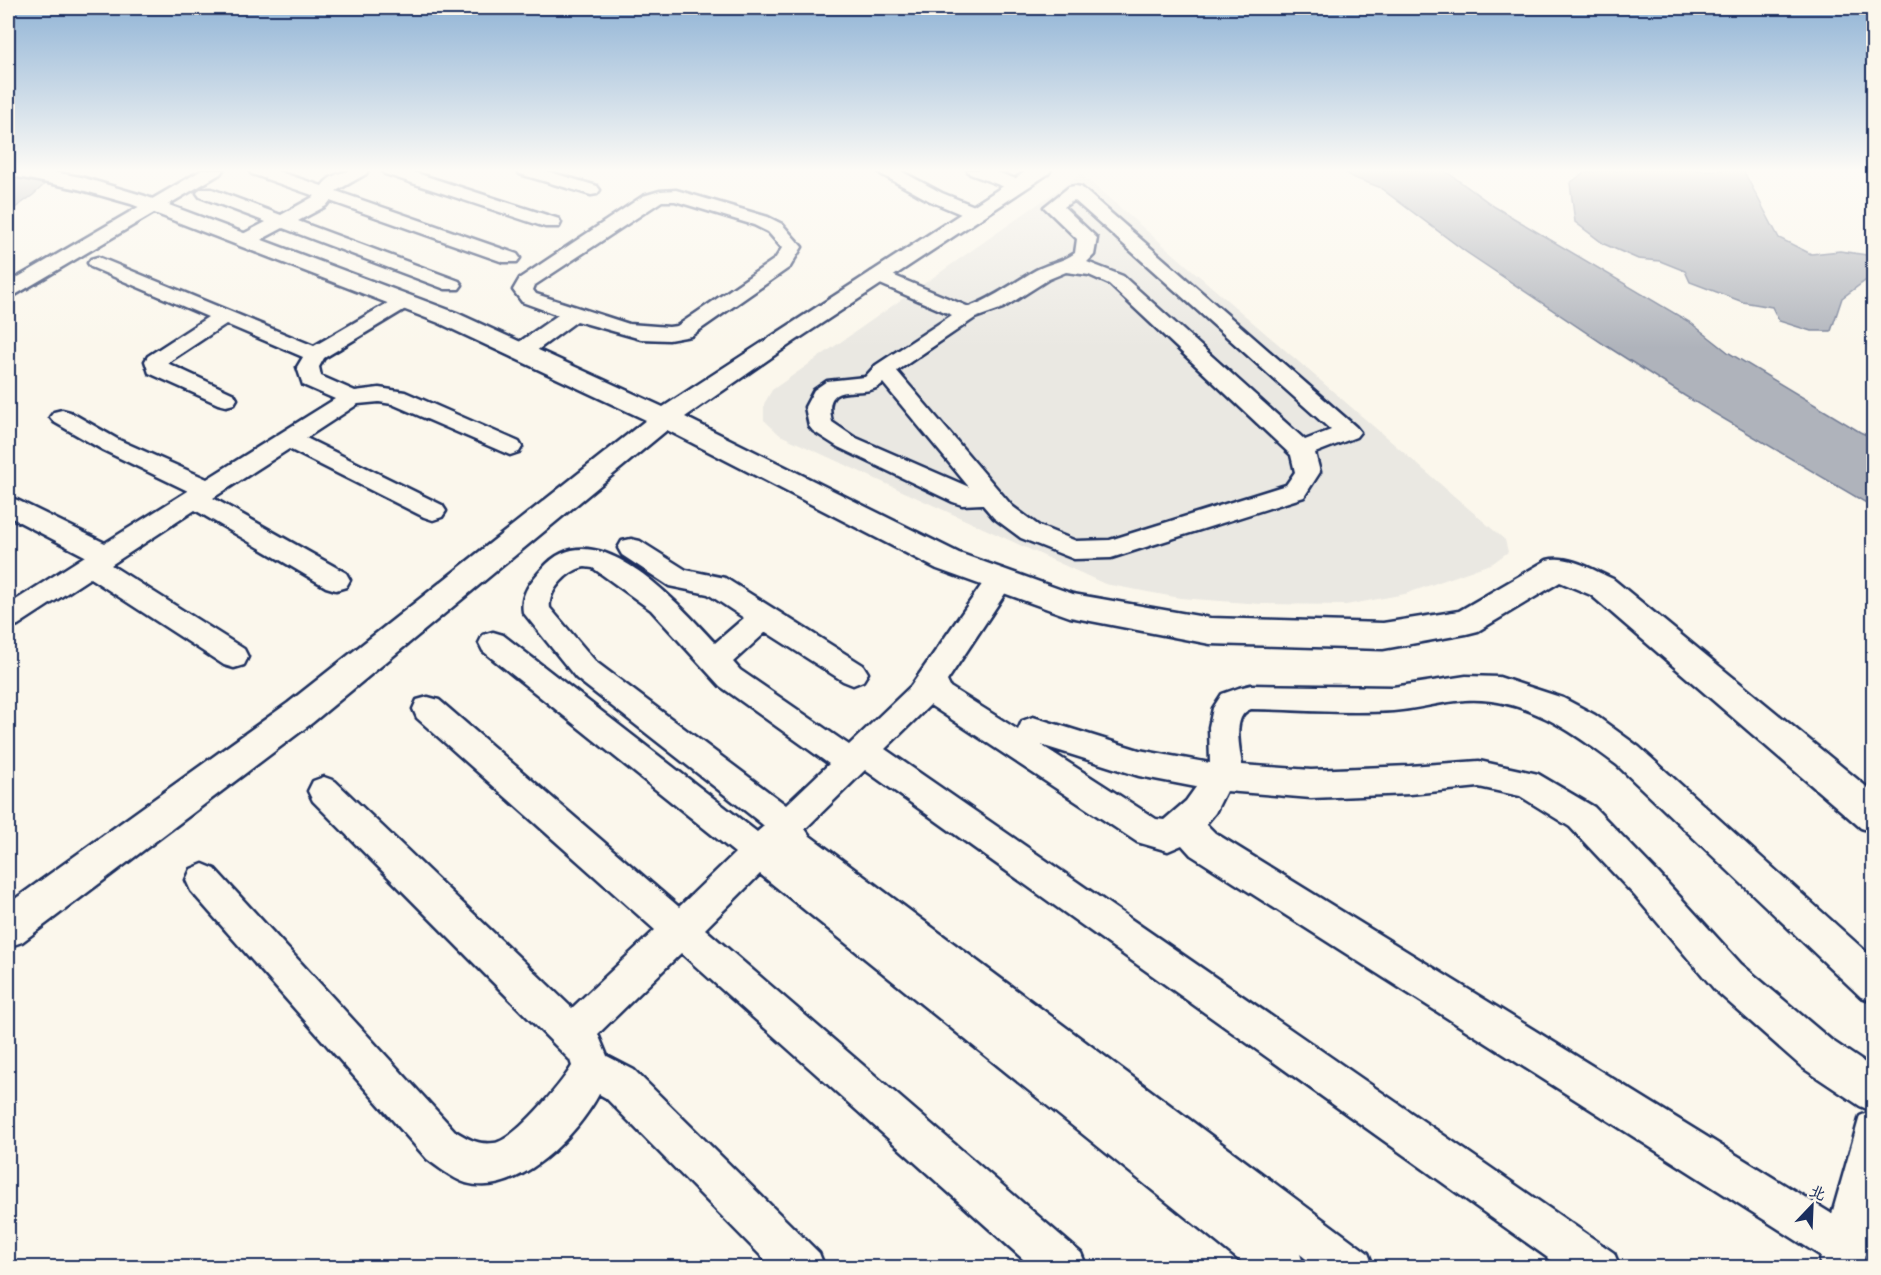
<svg xmlns="http://www.w3.org/2000/svg" width="1881" height="1275" font-family="'Indie Flower','LXGW WenKai TC',sans-serif">
<rect width="100%" height="100%" fill="#fbf7ec"/>
<filter id="ink" filterUnits="userSpaceOnUse"><feTurbulence type="fractalNoise" baseFrequency=".0167" numOctaves="2"/><feDisplacementMap in="SourceGraphic" scale="12" xChannelSelector="R" yChannelSelector="G"/><feConvolveMatrix kernelMatrix="1 2 1 2 8 2 1 2 1" color-interpolation-filters="sRGB"/></filter>
<g filter="url(#ink)">
<path fill="#eae8e2" d="M1081 174 1505 540 1508 552 1493 563 1405 594 1346 605 1261 604 1180 598 1105 584 780 435 764 420V404L772 390Z"/>
<path fill="#afb3bb" stroke="#747e96" stroke-width="1.5" d="M26 170H60L33 195 8 213V184Z
M1342 170H1444L1495 207 1691 323 1729 353 1860 432 1873 438V507L1685 396 1605 345 1466 252 1379 187 1352 177Z
M1630 170H1743L1779 238 1811 254 1840 251 1873 256V275L1842 298 1831 331H1811L1779 321 1772 307 1743 302 1690 282 1685 271 1660 261 1638 259 1604 244 1575 222 1570 183 1585 172Z"/>
<g fill="none" stroke-linecap="round" stroke-linejoin="round">
<defs>
<path id="minor" d="M202 170H223L220 174 15 295 8 297V283Z
M249 170H274L322 186C333 171 352 170 368 170L366 174 336 191 517 254 520 258 517 262H503L330 201 326 206 298 221 459 281 462 285 459 289H445L283 228 253 244H239L236 240 239 236 266 222 200 197 197 193 200 189H212L281 215 315 196 252 174Z
M382 170H407L559 219 561 223 559 227H545L385 174Z
M517 170H543L597 186 600 190 597 194 591 195 520 174Z
M878 170H899L942 193 982 209 984 213 982 217H968L930 201 881 174Z
M967 170H991L1022 181 1025 185 1022 189H1010L970 174Z
M1075 186 1081 187 1356 427 1360 432 1356 437 1315 453 1320 472 1304 497 1111 558 1074 559 1021 538 994 518 982 504 962 505 953 502 838 447 813 431 809 426 805 407 814 390 827 381 865 377 876 365 952 315 871 280 868 276 871 272H885L969 307C994 298 1013 283 1036 270 1049 263 1063 262 1075 253L1077 239 1044 207 1069 187ZM1074 200 1331 430 1305 440 1123 276 1087 262 1094 255 1097 238 1064 207ZM1066 272 1089 275 1109 284 1291 455 1295 472 1286 485 1110 540 1076 541 1039 526 1012 506 897 371 975 318 1003 308 1049 279ZM883 383 969 487 854 437 832 422C821 374 864 403 883 383Z
M676 190 768 217 782 224 802 247 790 267 691 336 669 340 641 339 577 321 528 357 520 359 512 357 509 352 512 347 558 315 522 302 513 290 520 278 643 196 660 191ZM662 201H675L754 225 768 232 782 248 775 259 677 326 669 327 629 324 536 294 533 290 535 285Z
M98 257 314 346 398 297 405 295 412 297 415 301 412 305 324 358 319 367 321 376 355 391 379 388 405 392 519 442 522 447 519 452 510 455 392 404 379 402 358 404 306 438 442 505 446 511 442 517 433 520 424 517 289 449 213 498 346 573 350 580 346 587 336 590 326 587 195 510 111 565 244 649 248 657 244 665 234 668 224 665 90 578 18 625 8 628V605L85 556 8 516V497L17 500 105 543 188 491 103 450 54 422 50 417 54 412 62 410 70 412 119 440 207 479 335 399 303 385 297 367 303 357 226 324 167 363 234 394 237 399 234 404 226 406 218 404 149 373 145 361 148 356 208 317 91 267 88 263 91 259Z
M631 539 640 541 686 570 725 578 863 665 868 673 863 681 853 685 843 681 766 632 733 662 740 670 849 745 911 686 990 573 1000 570 1010 573 1014 580 947 681 950 687 1018 730 1022 721 1033 717 1139 750 1210 763 1209 727 1213 708 1222 694 1239 688 1251 685 1393 687 1466 676 1499 677 1563 698 1595 715 1639 747 1874 959V1002L1861 997 1617 765C1573 732 1524 696 1465 700 1441 702 1417 709 1393 711 1346 714 1298 710 1251 709 1231 715 1240 749 1242 765L1311 770 1410 766 1479 761 1538 774 1594 807 1659 874 1741 964 1831 1040 1874 1069V1216L1862 1268H1819L1821 1256 1191 855 1182 845 1168 851 1137 842 930 705 885 749 1614 1253 1620 1268H1562L865 770 805 829 810 836 1368 1253 1374 1268H1317L1300 1254 1305 1268H1249L760 874 705 929 1081 1253 1087 1268H1033L681 953 598 1034 607 1056 634 1070 819 1253 825 1268H773L606 1098 599 1094C577 1135 518 1198 466 1183 452 1178 439 1168 427 1159L191 891 186 880 191 869 203 864 215 869 455 1131C468 1139 478 1145 494 1143 514 1141 561 1084 572 1066L570 1060 313 801 308 791 313 781 324 777 335 781 572 1008 655 930 417 718 413 709 417 700 428 697 439 700 679 907 735 853 483 651 479 643 483 635 493 632 503 635 757 832 764 826 762 824 576 678 523 612C520 594 531 581 543 568 595 508 680 605 715 643L744 618 708 594 669 586 622 555 618 548 622 541ZM585 567 593 568 651 610 720 686 829 764 786 805 596 662 550 608C547 591 569 569 585 567ZM1041 745 1139 776 1196 787 1186 801 1164 820 1156 819ZM1479 787 1520 796 1570 827 1635 896 1715 990 1803 1068 1860 1106 1872 1111 1860 1116 1832 1214 1215 833 1206 824 1215 813 1226 791 1311 798 1410 794Z"/>
<path id="major" d="M8 170H42L81 177 145 196 457 313 663 407 1028 170H1051L1048 174 795 341 685 417 959 553 1073 594 1210 618 1383 623 1459 611 1547 560C1568 554 1593 570 1613 579L1874 793V832L1861 828 1591 595 1560 582 1478 631 1466 634 1383 649 1210 644 1070 617 937 569 667 430 312 723 22 942 8 947V904L288 703 646 420 439 323 131 204 78 189 8 175Z"/>
</defs>
<use href="#minor" stroke="#1b2f5e" stroke-width="5"/>
<use href="#major" stroke="#1b2f5e" stroke-width="5"/>
<use href="#minor" fill="#fbf7ec" fill-rule="evenodd"/>
<use href="#major" fill="#fbf7ec" fill-rule="evenodd"/>
</g>
</g>
<linearGradient id="sky" x2="0" y2="1"><stop stop-color="#91b4d6"/><stop offset="0.49" stop-color="#fdfbf6"/><stop offset="1" stop-color="#fdfbf6" stop-opacity="0"/></linearGradient>
<rect width="1881" height="348" fill="url(#sky)"/>
<rect width="1881" height="1275" fill="none" stroke="#fbf7ec" stroke-width="30"/>
<rect x="15" y="15" width="1851" height="1245" fill="none" stroke="#1b2f5e" stroke-width="2" filter="url(#ink)"/>
<g transform="translate(1812 1206) rotate(23)" stroke="#fbf7ec" stroke-width="4.5" paint-order="stroke">
<path d="M0-4.5L10 22L0 15L-10 22Z" fill="#1b2f5e"/>
<text y="-9" font-size="16" font-weight="bold" text-anchor="middle" fill="#1b2f5e">北</text>
</g>
</svg>
